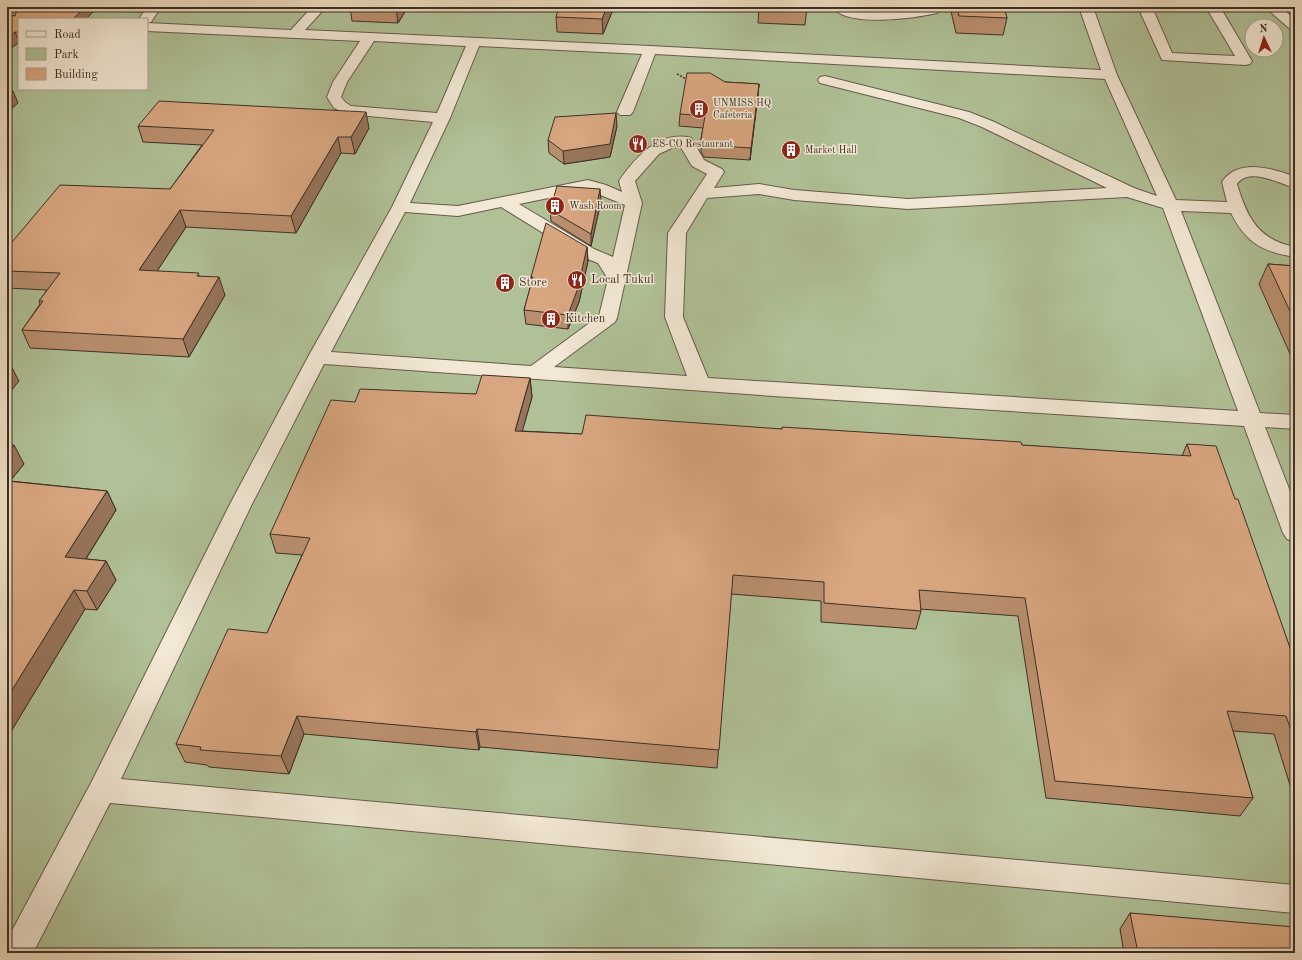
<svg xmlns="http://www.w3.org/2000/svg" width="1302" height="960" font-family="'Old Standard TT',serif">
<rect width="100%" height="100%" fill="#ebdbbe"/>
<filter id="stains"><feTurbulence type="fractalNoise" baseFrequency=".005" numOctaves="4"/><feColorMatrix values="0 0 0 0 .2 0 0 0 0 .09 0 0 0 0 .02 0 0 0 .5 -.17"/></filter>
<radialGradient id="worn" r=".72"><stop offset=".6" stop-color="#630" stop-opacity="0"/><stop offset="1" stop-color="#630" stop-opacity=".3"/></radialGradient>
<path fill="#b0c197" stroke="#76785e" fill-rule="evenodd" d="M7 7H1295V953H7ZM19 19H147V89H19ZM1252 26H1276V50H1252Z"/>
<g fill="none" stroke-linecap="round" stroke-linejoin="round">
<defs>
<path id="minor" d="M147 7H161L151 22 147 23V19H139Z
M312 7H326L305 30 650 46 1101 70 1079 7H1093L1117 75 1176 200 1227 202 1222 182C1238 158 1272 168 1295 177V188C1280 184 1249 166 1237 184 1247 217 1258 240 1295 247V257C1263 252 1246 243 1231 213L1181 211 1260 413 1295 415V429L1265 427 1295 504V542L1287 539 1283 533 1244 426 773 396 324 364 251 506 121 779 1295 885V913L110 803 33 953H7V940L92 781 229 506 308 357 392 207 433 122 347 114 334 108 327 97 333 82 360 41 147 31V23L291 30ZM374 41 466 46 437 113 351 106 345 102 341 97 347 82ZM479 46 642 54 617 112 620 115H630L633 112 655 54 1105 79 1157 196 1134 188 992 121 969 112 825 76 820 77 818 80 820 83 959 118 982 127 1107 188 908 199 794 190 759 184 714 188 724 172 722 169 704 160 691 138C659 130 635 158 619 181L622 192 606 185 588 180 458 206 410 203 450 118ZM676 146H680L692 166 707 174 668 233 665 317 687 376 554 367 615 322 617 318 642 203 635 181 659 154ZM588 190 625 205 613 257 594 249 519 204ZM759 194 794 200 908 209 1127 197 1163 208 1238 411 708 378 683 317 686 233 707 198ZM501 207 582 257 598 263 608 279 599 316 531 366 331 352 405 212 458 216Z
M832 7C850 7 866 12 884 12 903 12 921 7 940 7L937 13C915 18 847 28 832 7Z
M1138 7H1152L1172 53 1235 56 1206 7H1220L1252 61 1250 64 1245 65 1162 60Z
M1265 7H1280L1295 19V30L1290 29Z"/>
</defs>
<use href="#minor" stroke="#685a4c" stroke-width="2"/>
<path stroke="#3d2f26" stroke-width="1.5" stroke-dasharray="2 1.5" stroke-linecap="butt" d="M677 74 688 80"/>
<use href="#minor" fill="#f2e8d5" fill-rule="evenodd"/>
</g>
<path fill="#ba8f6e" stroke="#3d2f26" d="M7 7H146L141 12 99 10 93 12 86 19H19V42L9 50 7 49V15L15 16 7 15Z
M350 7H408L398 23 352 21Z
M614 7 603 34 557 32 556 17Z
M727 7H807L805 25 758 23 759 9 727 8Z
M950 7H1004L1007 18 1003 35 956 33Z
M725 82 759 84 758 95 750 160 704 157 701 152V139L703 128 679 126 680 114Z
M138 126 369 128 355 154 341 153 296 233 186 227 157 271 200 276 225 295 189 357 30 348 22 330 40 304 39 301 47 290 7 288V248L170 189 202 145 143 142Z
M617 126 610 157 564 164 549 153 548 140Z
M601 201 591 246 551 221 550 210Z
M587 247 588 261 579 302 568 329 526 324 524 310 531 285V277Z
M1268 264 1295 266V365L1259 284Z
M530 378 532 397 522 431 582 434 782 429 1182 456 1187 444 1235 499 1295 662V801L1274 734 1233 731 1253 798 1240 816 1046 798 1018 616 920 609 921 611 916 629 821 622V601L731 594 717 768 480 747 479 750 304 734 289 774 209 767 207 765 185 762 176 744 267 633 302 555 276 553 270 534 355 402 476 394Z
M7 444 24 464 10 481 107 491 116 510 86 559 106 561 116 580 97 610 85 609 7 738Z
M1130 913 1295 953H1124L1120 929Z"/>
<path fill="#97745a" stroke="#3d2f26" d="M85 7H98L99 10 93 12 86 19H73Z
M140 7H146L141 12Z
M396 7H408L398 23 396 8Z
M607 7H614L603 34 602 19Z
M15 32 19 42 9 50 7 44V38Z
M759 84 758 95 750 160 751 148Z
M13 91 18 103 7 113V97Z
M366 112 369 128 355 154 351 137Z
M616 113 617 126 610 157 564 164 563 151Z
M338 137 341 153 296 233 291 216Z
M600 189 601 201 591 246V234Z
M180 210 186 227 146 288 139 270Z
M587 247 588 261 579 302 568 329V315Z
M219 277 225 295 189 357 183 339Z
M9 362 19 381 7 396V365Z
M530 378 532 397 517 450 515 431Z
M14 445 24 464 7 485V453Z
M107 491 116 510 75 576 65 557Z
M106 561 116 580 97 610 87 591Z
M74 590 85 609 7 738V698Z
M297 716 304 734 289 774 281 756Z
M477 729 480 747 479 750 476 732Z"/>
<path fill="#d8a680" stroke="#3d2f26" d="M15 7H85L73 19H19V32H15L7 38V15L15 16 17 10H21V8Z
M378 7H396V8Z
M559 7H607L602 19 556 17Z
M759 7H807V10L759 8Z
M957 7H1004L1007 18 959 16Z
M687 73H710L725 82 759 84 751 148 705 145 701 139 705 116 680 114Z
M7 90 13 91 7 97Z
M159 101 366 112 351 137H338L291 216 180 210 139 270 199 273 197 276 219 277 183 339 22 330 43 301H39L60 273 7 271V248L60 185 170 189 214 130 138 126Z
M616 113 610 144 563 151 548 140 555 117Z
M557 186 600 189 591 234 550 210Z
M546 223 587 247 578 288 568 315 524 310 533 277H531Z
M1268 264 1295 266V322Z
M482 375 530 378 515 431 582 434 586 415 782 429V427L1021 442 1022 445 1191 456 1187 444 1216 446 1235 499H1238L1295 662V742L1286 716 1227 711 1253 798 1055 781 1025 598 919 590 921 611 824 603V582L733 575 719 750 477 729 476 732 297 716 281 756 200 750 201 747 176 744 228 629 267 633 310 538 270 534 331 400 355 402 360 389 476 394Z
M7 444 14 445 7 453Z
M7 481 107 491 65 557 106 561 87 591 74 590 7 698Z
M1130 913 1295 927V953H1138Z"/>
<defs>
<symbol id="building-disc" viewBox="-11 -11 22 22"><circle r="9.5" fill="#8f2418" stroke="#f2e8d5"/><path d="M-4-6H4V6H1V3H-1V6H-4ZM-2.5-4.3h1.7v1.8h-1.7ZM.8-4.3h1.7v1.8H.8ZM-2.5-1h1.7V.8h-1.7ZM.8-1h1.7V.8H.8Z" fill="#fff"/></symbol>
<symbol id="restaurant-disc" viewBox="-11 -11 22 22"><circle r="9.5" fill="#8f2418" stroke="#f2e8d5"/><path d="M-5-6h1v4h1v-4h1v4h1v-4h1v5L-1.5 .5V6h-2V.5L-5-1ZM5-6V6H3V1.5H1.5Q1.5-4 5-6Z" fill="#fff"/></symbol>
</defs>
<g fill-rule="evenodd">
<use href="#building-disc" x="688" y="98" width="22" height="22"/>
<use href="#restaurant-disc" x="627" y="133" width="22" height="22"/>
<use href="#building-disc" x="780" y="139" width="22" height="22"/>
<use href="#building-disc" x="544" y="195" width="22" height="22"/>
<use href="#restaurant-disc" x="566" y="269" width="22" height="22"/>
<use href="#building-disc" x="494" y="272" width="22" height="22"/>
<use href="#building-disc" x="540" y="308" width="22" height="22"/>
</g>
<g text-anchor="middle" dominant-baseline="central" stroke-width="3" stroke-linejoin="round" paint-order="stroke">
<g font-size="10" fill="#3d2f26" stroke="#f2e8d5" text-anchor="start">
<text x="713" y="103">UNMISS HQ<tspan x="713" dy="12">Cafeteria</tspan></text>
<text x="652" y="144">ES-CO Restaurant</text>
<text x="805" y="150">Market Hall</text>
<text x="569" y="206">Wash Room</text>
</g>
<g font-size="12" fill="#3d2f26" stroke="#f2e8d5" text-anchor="start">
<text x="591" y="280">Local Tukul</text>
<text x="519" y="283">Store</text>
<text x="565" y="319">Kitchen</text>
</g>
</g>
<rect width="1302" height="960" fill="none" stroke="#ebdbbe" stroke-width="24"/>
<rect x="8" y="8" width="1286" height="944" fill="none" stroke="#3d2f26" stroke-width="2"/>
<rect x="12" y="12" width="1278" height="936" fill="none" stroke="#3d2f26"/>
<rect x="18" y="18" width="130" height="72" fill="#f2e8d5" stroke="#aa9e8f"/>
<rect x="26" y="31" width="20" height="6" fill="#f2e8d5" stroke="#aa9e8f"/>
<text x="54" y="38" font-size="12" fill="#3d2f26">Road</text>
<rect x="26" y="48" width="20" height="12" fill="#b0c197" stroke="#aa9e8f"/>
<text x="54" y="58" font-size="12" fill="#3d2f26">Park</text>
<rect x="26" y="68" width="20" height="12" fill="#d8a680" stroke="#aa9e8f"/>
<text x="54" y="78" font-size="12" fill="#3d2f26">Building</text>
<g transform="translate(1264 38) rotate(356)"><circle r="19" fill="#f2e8d5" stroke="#aa9e8f"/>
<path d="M0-3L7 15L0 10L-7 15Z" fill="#8f2418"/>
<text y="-6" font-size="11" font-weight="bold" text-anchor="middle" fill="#3d2f26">N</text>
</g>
<rect width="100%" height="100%" filter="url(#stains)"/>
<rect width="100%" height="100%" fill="url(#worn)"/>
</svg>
